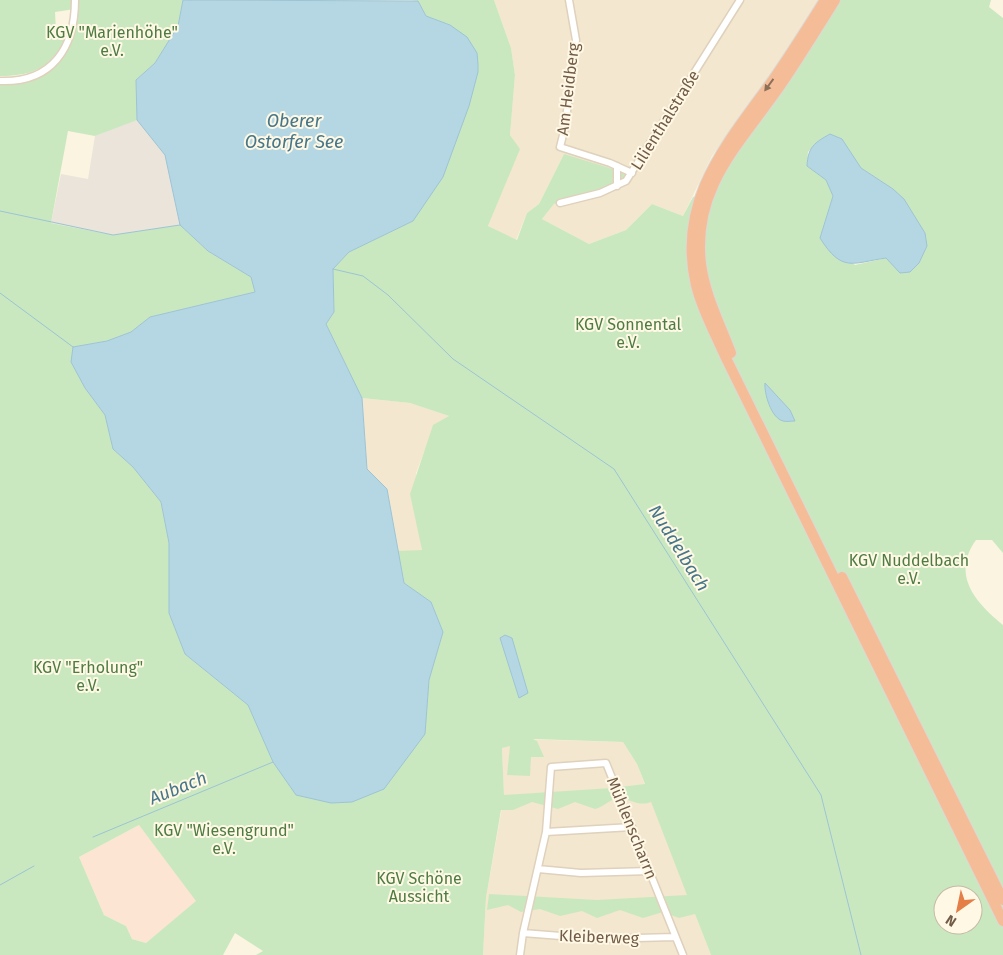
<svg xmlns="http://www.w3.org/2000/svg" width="1003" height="955" font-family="'Fira Sans',sans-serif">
<rect width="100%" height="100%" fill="#fbf4e0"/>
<path fill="#f3e7cf" d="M494 0H819L759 92 712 156 683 216 652 204 626 230 589 244 542 219 554 204 569 200 564 154 539 204 527 213 516 240 488 226 519 149 510 135 515 75 511 48Z
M362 398 410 403 449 416 424 452 416 473 422 551H397L387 490 367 470Z
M515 739 623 742 637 764 711 955H483L486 898 504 796 502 748Z"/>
<path fill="#fce5d3" d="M139 825 197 901 146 943 132 939 126 926 104 915 79 857Z"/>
<path fill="#eae4db" d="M137 120 165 155 180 225 113 235 51 223 61 174 88 179 95 136 105 132 104 129Z"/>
<path fill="#cae8bf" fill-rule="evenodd" d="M0 0H183L178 26 155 63 136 80 137 120 95 136 68 131 51 223 113 235 180 225 208 251 252 277 255 292 150 317 131 332 107 341 74 347 85 388 105 415 113 449 133 467 161 502 169 543V613L185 654 248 705 273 762 425 734 429 680 443 632 431 602 404 583 397 551 422 550 410 494 433 425 449 416 410 403 362 398 326 324 334 312 333 269 349 252 413 221 450 25 426 16 418 1 410 0H494L511 48 515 75 510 135 520 149 488 226 517 240 527 213 539 204 564 154 626 173 622 181 554 204 542 219 589 244 626 230 652 204 683 216 693 197 698 196 761 93 821 0H991L989 7 1003 18V553L992 540H976C951 575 975 602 1003 625V955H711L695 914 679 918 663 912 643 918 620 910 597 918 582 911 560 916 540 909 521 912 508 905 487 910 489 894 597 900 687 895 648 794 651 802C638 807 631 798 618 799 609 799 604 807 595 809L575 802 558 809 532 802 513 810H501L486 898 483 955H256L263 951 235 933 223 955H0V81L30 78 64 51 75 9 55 12 56 31 68 33C53 66 36 76 0 76ZM817 142 851 155 861 168 893 189 925 233 886 258 855 265 820 238 833 196 826 180 807 166 808 152ZM533 739 623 742 637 764 645 784 612 788 504 795 502 748 510 746 507 775 530 776 531 757H544L537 741ZM139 825 196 901 146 943 132 939 126 926 104 915 79 857ZM943 895H973V925H943Z"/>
<path fill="#b5d7e4" stroke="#9cc4d5" d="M183 0 418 1 426 16 450 25 467 37 477 53 478 64V72L469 106 443 177 413 221 349 252 333 269 334 312 326 324 362 398 367 469 387 489 404 583 431 602 443 632 429 680 425 734 384 789 352 802 331 803 296 795 273 762 248 705 185 654 169 613V543L161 502 133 467 113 449 105 415 85 388 71 362 73 347 107 341 131 332 150 317 255 292 251 277 208 251 180 225 165 155 137 120 136 80 155 63 178 26Z
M830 134 842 139 861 168 893 189 904 199 925 233 927 246 919 263 910 272 900 273 886 258C852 263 842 273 820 238L833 196 826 180 807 166C808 147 814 143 830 134Z
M765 383 790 410 795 421C791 421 786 422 783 421 771 418 764 393 765 383Z
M505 635 512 638 528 693 519 698 500 638Z"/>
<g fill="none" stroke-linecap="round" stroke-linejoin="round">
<path stroke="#9cc4d5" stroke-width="1" d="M0 211 113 235 180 225
M333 269 363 276 388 295 453 359 614 469 821 795 861 955
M0 293 73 347
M93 837 273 762
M0 885 34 866"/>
<defs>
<path id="minor" d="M569 0 576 40 565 127 560 147 610 163 632 173
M0 81C52 83 75 48 75 0
M617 186V166
M560 203 600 193 626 181 740 0
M546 832 632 827
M538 869 581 873 650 871
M523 933 599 939 675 937
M520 955 523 933 546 832 551 767 606 763 683 955"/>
<path id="highway" d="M825 0C808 27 791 54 773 80 727 144 676 200 696 285 702 310 715 333 725 356L1003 921
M731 353C720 324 705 295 701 264 692 187 740 144 780 86 799 58 817 29 835 0
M842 577 1003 900"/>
</defs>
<use href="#minor" stroke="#dfd1bc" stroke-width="9"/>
<use href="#highway" stroke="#ddd8d3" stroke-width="12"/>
<use href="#minor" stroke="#fff" stroke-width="6"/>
<use href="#highway" stroke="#f4bd98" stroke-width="10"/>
</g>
<defs><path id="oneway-solid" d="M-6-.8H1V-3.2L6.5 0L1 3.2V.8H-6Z" transform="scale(1.25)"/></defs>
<use fill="#8b6f58" href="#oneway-solid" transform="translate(769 85) rotate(126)"/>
<g text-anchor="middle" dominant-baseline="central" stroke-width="4" stroke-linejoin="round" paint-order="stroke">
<g font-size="16" fill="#4d7c43" stroke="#fff8e5">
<text x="112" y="32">KGV "Marienhöhe"<tspan x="112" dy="18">e.V.</tspan></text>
<text x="628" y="324">KGV Sonnental<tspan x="628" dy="18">e.V.</tspan></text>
<text x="909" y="560">KGV Nuddelbach<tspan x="909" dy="18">e.V.</tspan></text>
<text x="88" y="667">KGV "Erholung"<tspan x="88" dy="18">e.V.</tspan></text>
<text x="224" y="830">KGV "Wiesengrund"<tspan x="224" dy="18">e.V.</tspan></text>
<text x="419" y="878">KGV Schöne<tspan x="419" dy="18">Aussicht</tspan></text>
</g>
<g font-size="16" fill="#715c48" stroke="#fff8e5">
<text transform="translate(568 89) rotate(-83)">Am Heidberg</text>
<text transform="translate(665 120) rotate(-58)">Lilienthalstraße</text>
<text transform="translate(632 828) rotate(68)">Mühlenscharrn</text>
<text transform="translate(599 937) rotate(2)">Kleiberweg</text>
</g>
<g font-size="18" font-style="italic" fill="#46768a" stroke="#fff8e5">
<text x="294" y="121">Oberer<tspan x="294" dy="21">Ostorfer See</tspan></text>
<text transform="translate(679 548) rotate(58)">Nuddelbach</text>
<text transform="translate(178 788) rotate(-22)">Aubach</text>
</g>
</g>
<g transform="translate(958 910) rotate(213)"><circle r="24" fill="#fff8e5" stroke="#c6baa6"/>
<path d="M0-4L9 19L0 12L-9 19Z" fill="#e37f47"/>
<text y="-8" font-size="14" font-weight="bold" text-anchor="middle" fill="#715c48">N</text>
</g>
</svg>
